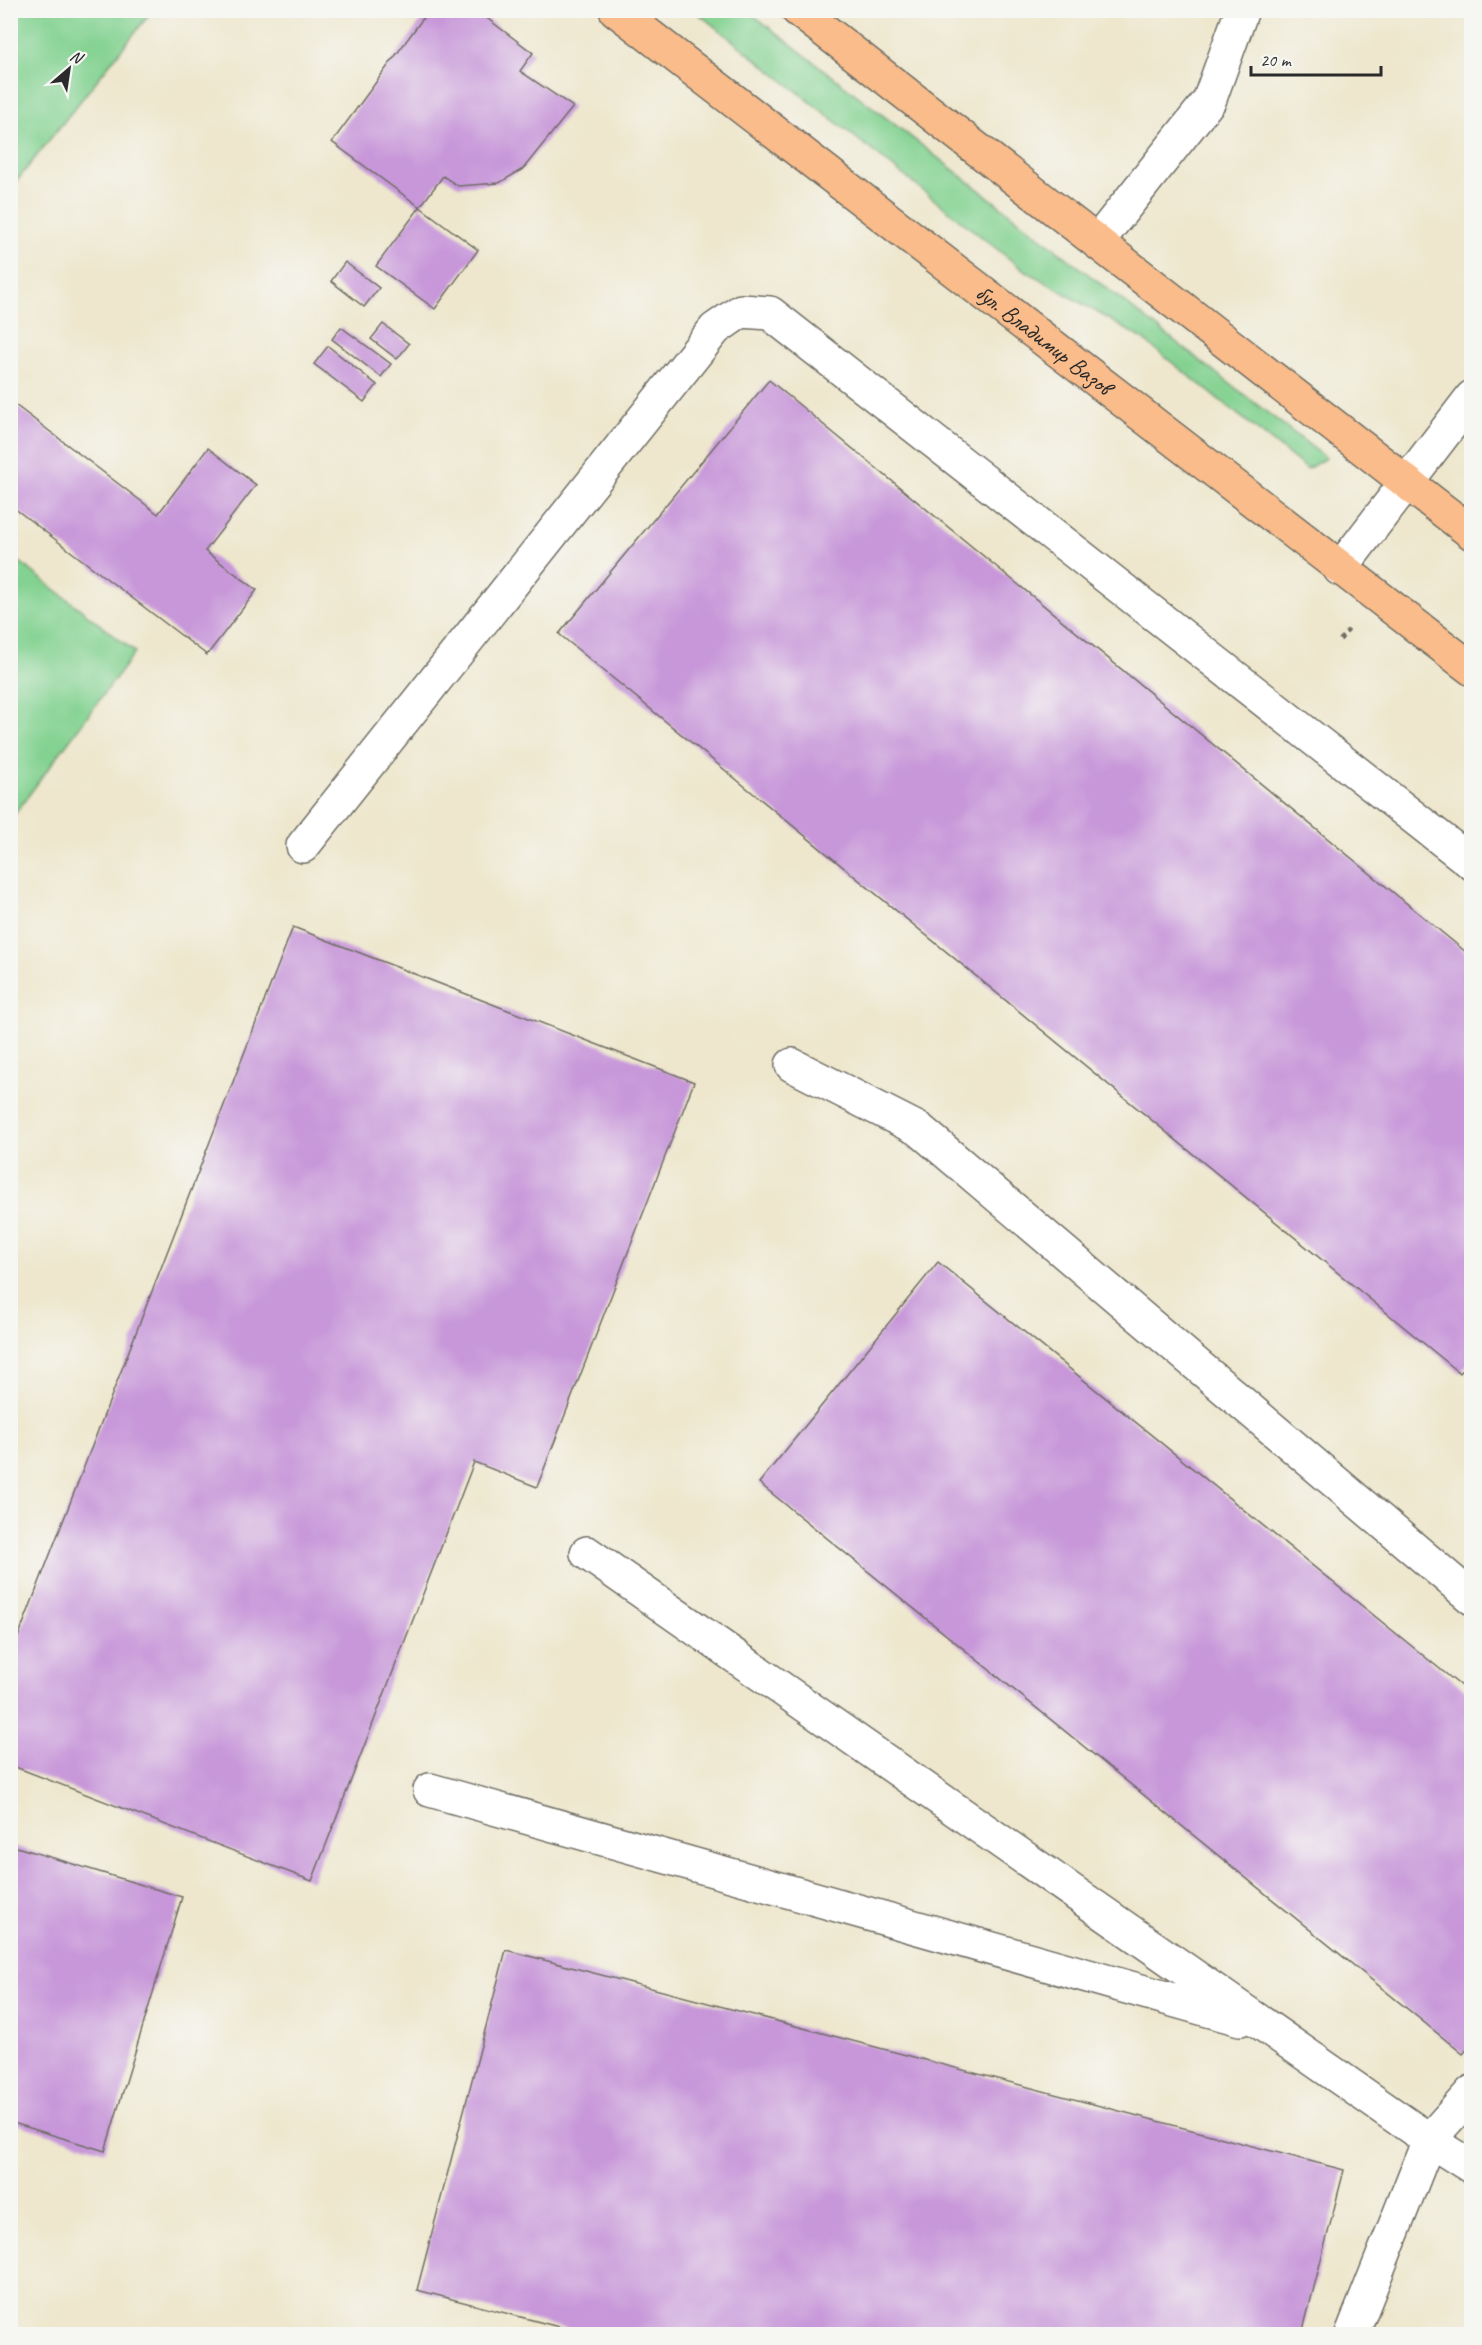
<svg xmlns="http://www.w3.org/2000/svg" width="1482" height="2345" font-family="Caveat,sans-serif">
<rect width="100%" height="100%" fill="#f6f6f2"/>
<filter id="ink" filterUnits="userSpaceOnUse"><feTurbulence type="fractalNoise" baseFrequency=".0167" numOctaves="2"/><feDisplacementMap in="SourceGraphic" scale="12" xChannelSelector="R" yChannelSelector="G"/><feConvolveMatrix kernelMatrix="1 2 1 2 8 2 1 2 1" color-interpolation-filters="sRGB"/></filter>
<filter id="wash" filterUnits="userSpaceOnUse"><feTurbulence type="fractalNoise" baseFrequency=".008" numOctaves="4" result="noise"/><feDisplacementMap in="SourceGraphic" scale="24" xChannelSelector="R" yChannelSelector="G"/><feGaussianBlur stdDeviation="1.35" result="paint"/><feColorMatrix in="noise" values="0 0 0 0 0 0 0 0 0 0 0 0 0 0 0 0 0 1.4 0 .05"/><feComposite in="paint" operator="in"/></filter>
<g filter="url(#wash)">
<rect width="100%" height="100%" fill="#eee7cd"/>
<path fill="#83d291" stroke="#577e5e" stroke-width="1.5" d="M11 10 152 11 11 188 10 11Z
M695 11H748L1326 458 1307 469 1141 338 1021 268Z
M11 555 135 652 11 819H10Z"/>
<g id="blocks">
<path fill="#c797d9" d="M429 10H476L533 53 520 71 573 107 523 169 499 183 458 186 443 176 420 207 332 142Z
M420 207 478 250 435 309 376 266Z
M345 262 379 288 364 307 331 281Z
M383 324 409 344 397 359 371 339Z
M341 327 391 364 381 377 332 339Z
M328 346 377 385 364 402 314 364Z
M769 380 1472 957V1359L1460 1373 559 634Z
M10 401 158 514 208 448 256 485 205 551 257 590 207 655 10 505Z
M293 927 694 1082 537 1487 474 1462 312 1881 10 1765V1658Z
M938 1262 1472 1695V2044L1463 2054 759 1483Z
M10 1845 182 1897 105 2151 10 2122Z
M506 1950 1344 2170 1302 2334H586L417 2290Z"/>
</g>
</g>
<g filter="url(#ink)">
<use href="#blocks" fill-opacity="0" stroke="#6f6d64" stroke-width="1.5"/>
<g fill="none" stroke-linecap="round" stroke-linejoin="round">
<defs>
<path id="minor" d="M1097 242 1209 101 1242 10
M1340 569 1472 397
M303 846 715 329 741 311 770 313 1472 863
M792 1065 920 1130 1472 1598
M587 1553 1429 2140 1472 2167
M430 1790 1240 2019
M1352 2334 1429 2140 1472 2092"/>
<g id="major">
<path id="s1" d="M616 10 1472 669"/>
<path d="M798 10 1472 533"/>
</g>
</defs>
<use href="#minor" stroke="#6f6d64" stroke-width="36"/>
<use href="#major" stroke="#6f6d64" stroke-width="36"/>
<path stroke="#6f6d64" stroke-width="4" stroke-dasharray="4.5 4.5" stroke-linecap="butt" d="M1340 640 1351 627"/>
<use href="#minor" stroke="#fff" stroke-width="33"/>
<use href="#major" stroke="#f9bc8a" stroke-width="33"/>
</g>
</g>
<g text-anchor="middle" dominant-baseline="central" stroke-width="4.5" stroke-linejoin="round" paint-order="stroke">
<g font-size="24" fill="#2b2b2b" stroke="#f6f6f2">
<text stroke="none"><textPath href="#s1" startOffset="540">бул. Владимир Вазов</textPath></text>
</g>
</g>
<rect width="1482" height="2345" fill="none" stroke="#f6f6f2" stroke-width="36"/>
<g transform="translate(69 69) rotate(29)" stroke="#f6f6f2" stroke-width="4.5" paint-order="stroke">
<path d="M0-4.5L10 22L0 15L-10 22Z" fill="#2b2b2b"/>
<text y="-9" font-size="16" font-weight="bold" text-anchor="middle" fill="#2b2b2b">N</text>
</g>
<path d="M1251 66v9h130v-9" fill="none" stroke="#2b2b2b" stroke-width="3"/>
<text x="1260" y="66" font-size="18" fill="#2b2b2b" stroke="#f6f6f2" stroke-width="4.5" paint-order="stroke">20 m</text>
</svg>
